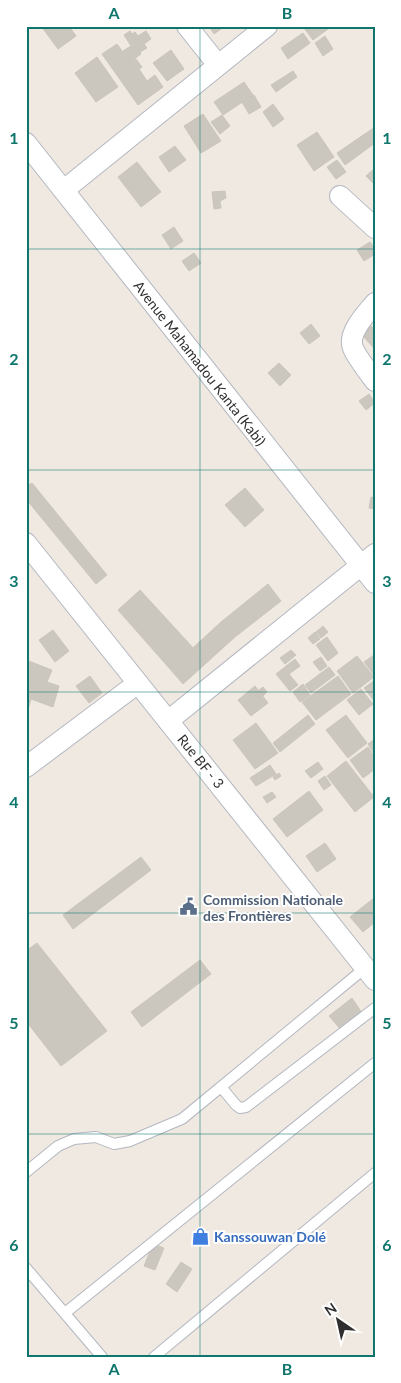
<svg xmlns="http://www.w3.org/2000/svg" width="401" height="1383" font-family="Lato,sans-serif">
<rect width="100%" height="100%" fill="#efe9e1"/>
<path fill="#cbc7bf" stroke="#cbc5ba" d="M41 26H69L76 36 58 49Z
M209 26H225L214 34Z
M307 26H332L313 40 304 28Z
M130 31 132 34 135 32 138 36 146 31 151 39 144 44 147 48 140 52 141 54 130 62 123 51 131 46 124 35Z
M303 33 310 43 288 59 281 48Z
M325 36 333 49 323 56 315 43Z
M117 44 130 62 136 59 142 67 139 69 147 81 155 75 163 87 138 105 102 54Z
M171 50 184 69 167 81 153 63Z
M97 57 118 87 96 102 75 73Z
M293 71 297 77 276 92 271 85Z
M244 82 253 95 223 115 214 102Z
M254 95 261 107 249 114 242 102Z
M273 104 284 119 273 127 263 112Z
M203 114 221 141 201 153 184 126Z
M222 115 230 126 220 134 211 122Z
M375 127V143L345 165 337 153Z
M317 132 334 157 314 171 297 145Z
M175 146 186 160 169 172 159 157Z
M337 160 346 172 336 179 327 167Z
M137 162 161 192 141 207 118 177Z
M375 168V185L366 176Z
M225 191 226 198 220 201 221 208 214 209 212 192Z
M174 227 183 241 171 249 162 235Z
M370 242 375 249V254L364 261 357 250Z
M194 253 201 263 189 271 182 261Z
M311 324 320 336 309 344 300 333Z
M371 326 375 330V345L373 347 362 335Z
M279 363 291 375 280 386 268 373Z
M369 394 375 403 366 410 359 401Z
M32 483 107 575 96 584 26 499V487Z
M245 488 264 510 245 527 225 505Z
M371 497 375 498V509L369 508Z
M268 584 281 601 235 637 221 622Z
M140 590 195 650 170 669 118 610Z
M221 622 235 637 183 684 170 669Z
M323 626 328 632 321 638 316 632Z
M53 630 69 651 55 662 39 640Z
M315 632 320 639 313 644 308 638Z
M327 637 338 653 328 661 316 645Z
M291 650 296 655 285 664 280 658Z
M374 655 375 657 374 675 364 662Z
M357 656 374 677 353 693 337 671Z
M321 657 327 666 320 671 313 662Z
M295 659 300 666 289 674 298 685 290 691 276 674Z
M26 660 52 670 47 682 59 686 53 707 31 699 26 716Z
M329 667 335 675 311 693 305 685Z
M90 676 102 693 89 703 76 686Z
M338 676 351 694 316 720 302 702Z
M375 680V702L364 688Z
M303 684 310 695 300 702 293 692Z
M255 686 268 703 251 716 238 700Z
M263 687 267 692 263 696 259 690Z
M361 689 373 704 359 715 347 700Z
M308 715 315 724 280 752 273 743Z
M346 715 367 743 348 758 326 730Z
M256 723 278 753 255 769 233 740Z
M375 739V755L368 744Z
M368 747 375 757V769L363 778 350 760Z
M346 761 374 797 355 812 327 776Z
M318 762 323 769 311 778 305 771Z
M270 765 276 774 256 786 250 778Z
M279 773 281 776 275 780 273 777Z
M325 776 331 785 324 790 318 781Z
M309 791 323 810 287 837 273 819Z
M272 792 276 797 267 803 263 797Z
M325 843 336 859 317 872 306 856Z
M141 857 151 870 73 929 63 915Z
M374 898 375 922 363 932 350 917Z
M37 943 107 1031 61 1066 26 1021V951Z
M200 960 211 974 142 1027 131 1012Z
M352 998 364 1016 342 1031 329 1016Z
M153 1244 164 1248 155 1270 144 1266Z
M181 1262 192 1269 177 1292 166 1284Z"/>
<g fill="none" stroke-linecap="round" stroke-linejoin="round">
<defs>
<path id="lane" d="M221 1087 236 1105 240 1108 246 1107 375 1008
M26 1172 58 1146 74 1139 96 1137 114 1144 130 1141 182 1119 365 968
M26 1268 102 1357
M65 1313 375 1063
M154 1357 375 1173"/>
<path id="street" d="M187 26 218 65
M26 143 375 583
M64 190 267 26
M340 196 375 228
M375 303C366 314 347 333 353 348 356 356 369 373 375 381
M26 543 375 980
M168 721 375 554
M26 767 138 683"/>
</defs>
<use href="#lane" stroke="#b4b7c1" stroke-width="12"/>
<use href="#street" stroke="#b4b7c1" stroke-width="22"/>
<use href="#lane" stroke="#fff" stroke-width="10"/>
<use href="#street" stroke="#fff" stroke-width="20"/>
</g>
<path fill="none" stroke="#0f766e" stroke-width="1" stroke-opacity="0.55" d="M200 26V1357M26 249H375M26 470H375M26 692H375M26 913H375M26 1134H375"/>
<defs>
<symbol id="civic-bare" viewBox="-9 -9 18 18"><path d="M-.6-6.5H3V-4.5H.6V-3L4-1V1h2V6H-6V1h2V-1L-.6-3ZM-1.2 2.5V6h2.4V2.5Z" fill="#5c6f8a" stroke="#fff" stroke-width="2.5" paint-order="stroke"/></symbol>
<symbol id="shop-bare" viewBox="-9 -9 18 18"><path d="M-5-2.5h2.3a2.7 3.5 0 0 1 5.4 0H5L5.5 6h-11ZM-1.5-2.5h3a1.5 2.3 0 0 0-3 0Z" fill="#3f7fe0" stroke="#fff" stroke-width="2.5" paint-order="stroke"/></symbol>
</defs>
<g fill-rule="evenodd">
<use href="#civic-bare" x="176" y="894" width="25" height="25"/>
<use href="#shop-bare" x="188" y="1224" width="25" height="25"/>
</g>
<g text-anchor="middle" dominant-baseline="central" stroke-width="4" stroke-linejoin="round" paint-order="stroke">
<g font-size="14" fill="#2e2e2e" stroke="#fff">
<text transform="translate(200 363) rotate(52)">Avenue Mahamadou Kanta (Kabi)</text>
<text transform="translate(201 761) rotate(51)">Rue BF - 3</text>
</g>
<g font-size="14" font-weight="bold" fill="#4e5e75" stroke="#fff" text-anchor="start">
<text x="203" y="899">Commission Nationale<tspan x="203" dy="16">des Frontières</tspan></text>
</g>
<g font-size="14" font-weight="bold" fill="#366cbe" stroke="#fff" text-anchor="start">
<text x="214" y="1236">Kanssouwan Dolé</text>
</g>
</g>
<rect width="401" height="1383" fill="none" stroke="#ffffff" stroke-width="55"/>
<g transform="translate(338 1320) rotate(326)" stroke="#ffffff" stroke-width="4" paint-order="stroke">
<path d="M0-4L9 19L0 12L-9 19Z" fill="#2e2e2e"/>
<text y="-8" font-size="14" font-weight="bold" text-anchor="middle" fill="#2e2e2e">N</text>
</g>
<rect x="28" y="28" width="346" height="1328" fill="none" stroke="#0f766e" stroke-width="2"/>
<g font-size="16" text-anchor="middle" font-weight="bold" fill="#0f766e">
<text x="114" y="19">A</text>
<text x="287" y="19">B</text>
<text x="14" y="144">1</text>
<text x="387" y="144">1</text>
<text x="14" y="365">2</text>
<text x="387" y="365">2</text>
<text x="14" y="587">3</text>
<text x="387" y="587">3</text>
<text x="14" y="808">4</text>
<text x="387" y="808">4</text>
<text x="14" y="1029">5</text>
<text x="387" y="1029">5</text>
<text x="14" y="1251">6</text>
<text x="387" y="1251">6</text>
<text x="114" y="1375">A</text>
<text x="287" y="1375">B</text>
</g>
</svg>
